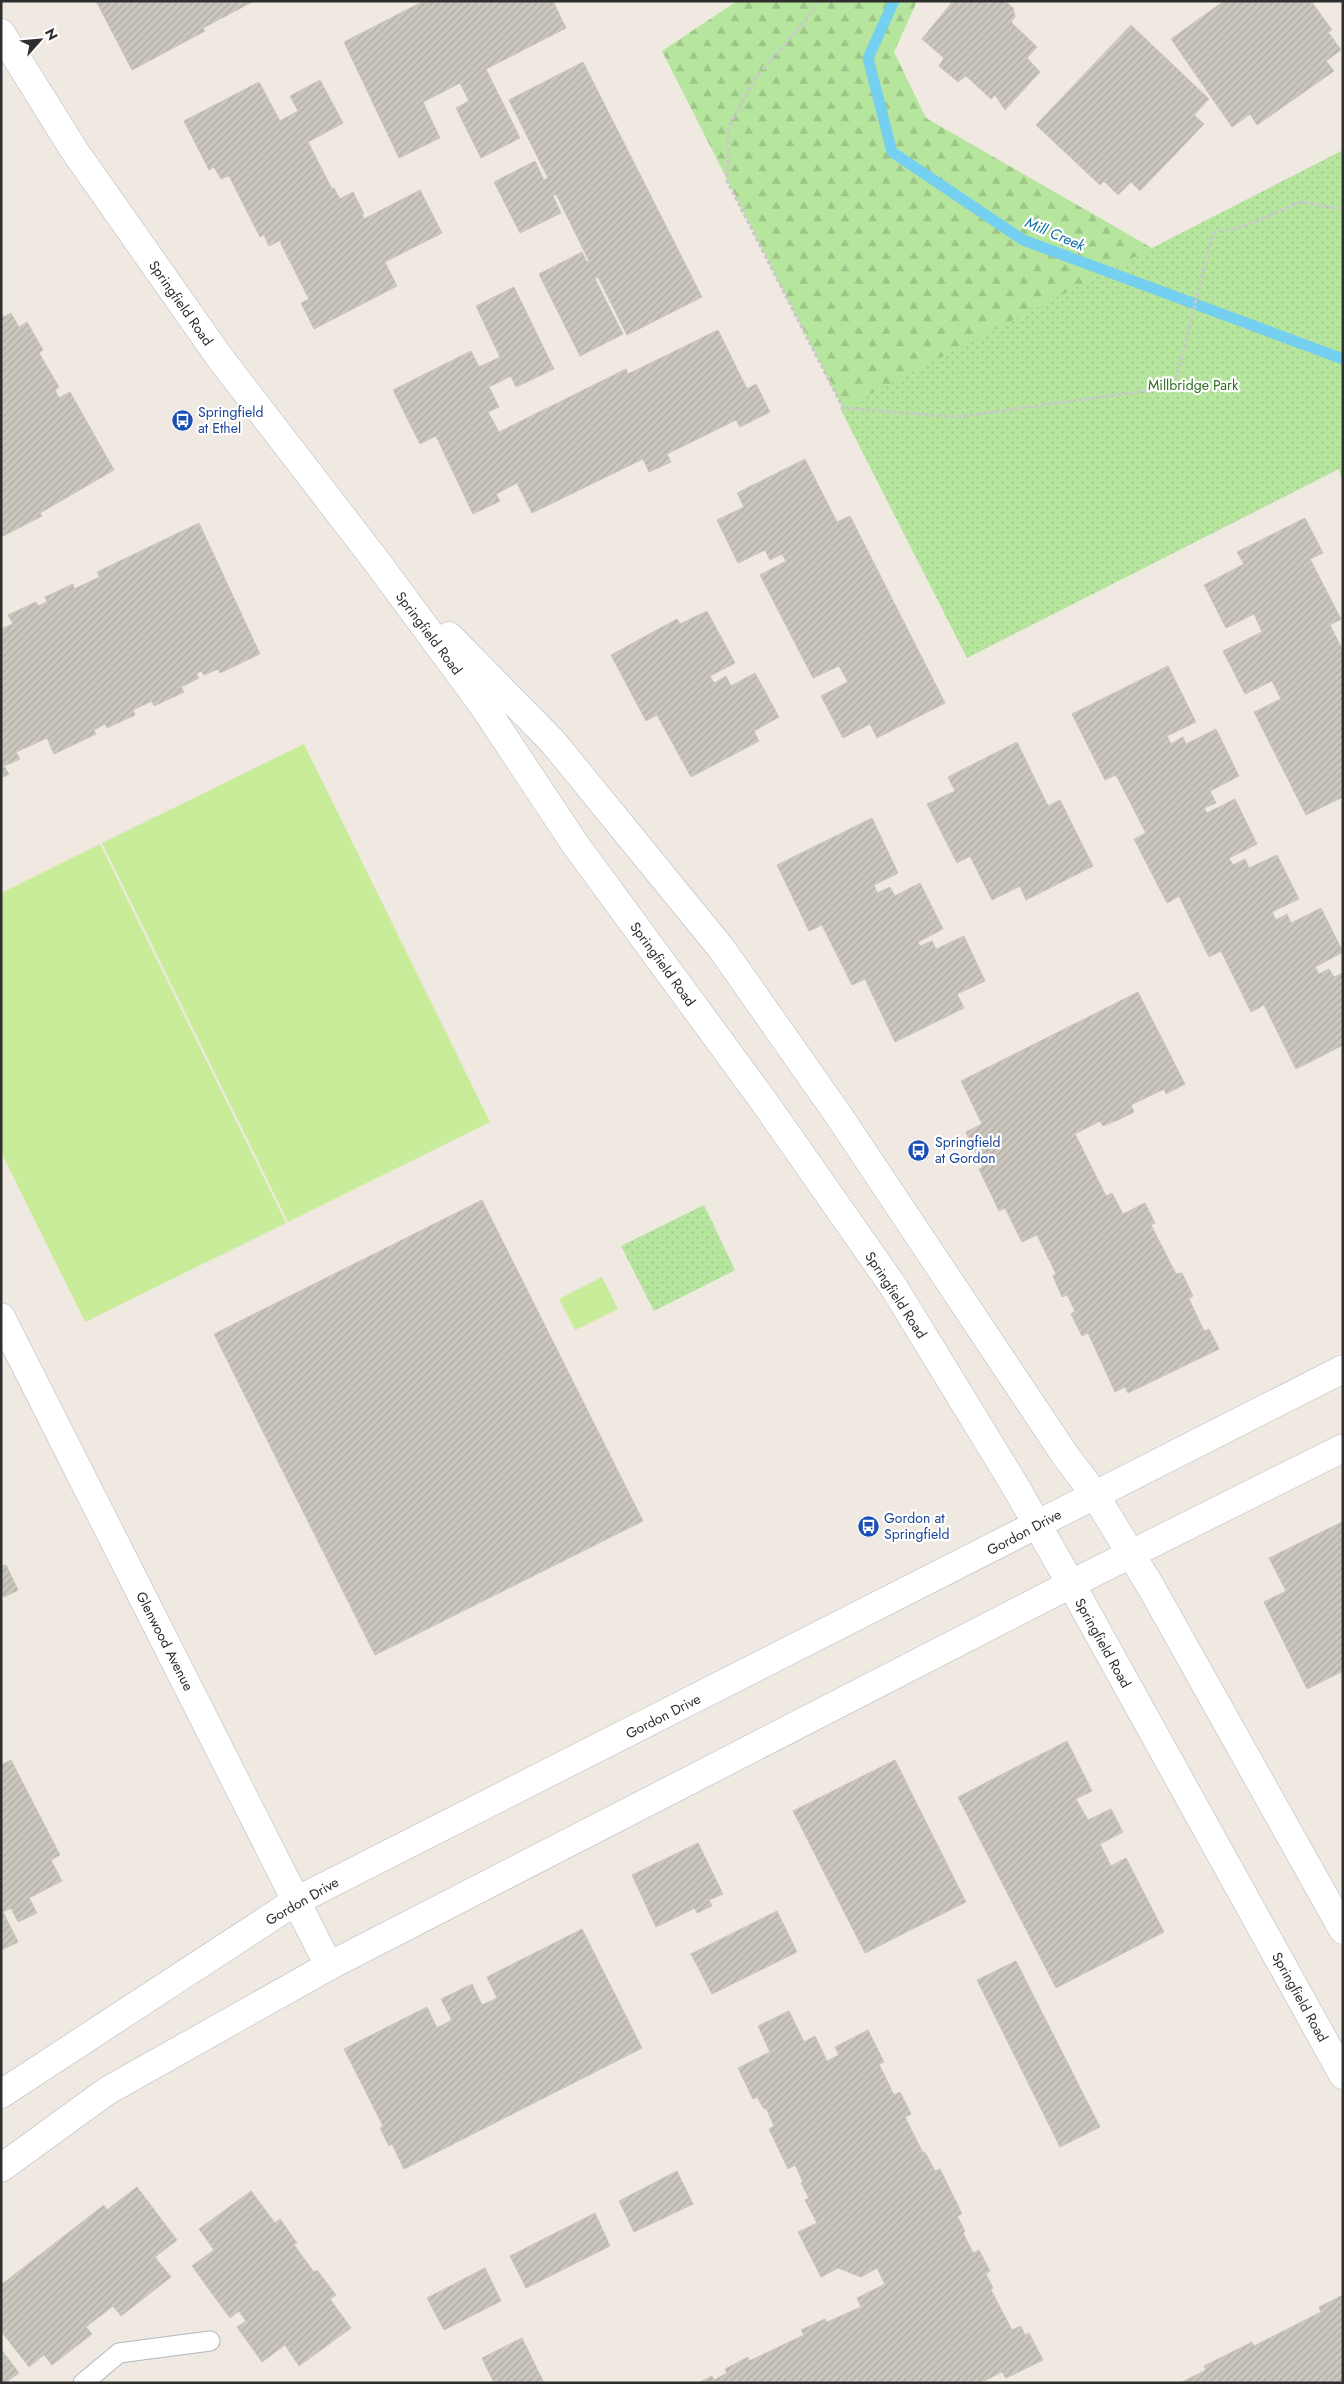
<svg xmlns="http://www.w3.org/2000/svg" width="1344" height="2384" font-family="Jost,sans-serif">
<defs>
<pattern id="green-dots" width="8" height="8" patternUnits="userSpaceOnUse" patternTransform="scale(1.25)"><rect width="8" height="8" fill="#b6e59e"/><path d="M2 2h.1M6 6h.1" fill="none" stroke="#9dc588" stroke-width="1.8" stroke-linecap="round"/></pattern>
<pattern id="forest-firs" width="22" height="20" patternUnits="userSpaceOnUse" patternTransform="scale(1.25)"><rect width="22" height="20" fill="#b6e59e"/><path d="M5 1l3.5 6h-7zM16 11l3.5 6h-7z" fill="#9dc588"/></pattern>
<pattern id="building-hatch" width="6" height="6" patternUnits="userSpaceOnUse" patternTransform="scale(1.25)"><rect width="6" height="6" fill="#cbc7bf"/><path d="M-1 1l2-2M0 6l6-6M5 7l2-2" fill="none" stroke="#afaba4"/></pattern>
</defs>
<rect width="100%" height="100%" fill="#efe9e1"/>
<path fill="url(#green-dots)" d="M1343 150V487L1339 469 967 658 840 408Z
M704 1205 735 1270 654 1311 621 1246Z"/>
<path fill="url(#forest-firs)" d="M737 1H917L894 52 926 118 1152 248 843 408 662 51Z"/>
<path fill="#c9ec9a" d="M304 744 490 1122 288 1222 102 843Z
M100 844 286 1223 85 1322 1 1152V893Z
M602 1277 618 1309 575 1330 559 1299Z"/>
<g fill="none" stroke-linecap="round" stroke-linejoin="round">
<path stroke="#75cff0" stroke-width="11" d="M894 1 868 58 892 152 1023 240 1343 359"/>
</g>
<path fill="url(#building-hatch)" stroke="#cbc5ba" d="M96 1H254L203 28 205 31 132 70Z
M424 1H553L566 28 486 69 520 138 481 158 456 108 469 101 460 83 423 102 440 138 399 158 344 42Z
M953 1H986L989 4 991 1H1005L1013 8 1015 17 1011 22 1037 47 1027 58 1040 72 1005 110 995 95 991 99 966 76 958 82 939 66 944 58 922 39Z
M1224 1H1311L1332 30 1328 32 1341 50 1326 61 1334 71 1257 125 1250 114 1232 127 1171 39Z
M1131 25 1209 99 1194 115 1204 124 1140 191 1131 182 1118 195 1104 181 1100 185 1036 125Z
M583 62 702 297 627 335 598 277 595 279 623 334 580 356 539 274 582 252 587 262 589 261 556 194 553 196 561 213 520 233 494 182 535 161 544 180 548 178 509 100Z
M320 80 343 123 308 142 332 189 334 188 340 199 353 192 364 214 362 215 364 219 420 190 442 233 385 262 397 286 314 329 301 303 309 299 281 244V240L269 246 264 235 260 237 229 176 221 179 214 167 209 170 184 121 259 82 280 121 298 111 290 96Z
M514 287 554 369 516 387 511 376 489 387 499 407 488 412 499 432 626 369 628 374 718 330 747 389 756 384 770 412 740 427 736 420 667 454 671 462 649 472 643 459 532 513 517 483 496 494 500 501 473 514 436 436 420 444 393 390 471 351 479 367 500 357 476 306Z
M1 313 4 317 11 313 19 327 27 322 43 350 39 353 59 387 55 390 59 398 70 392 114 470 40 513 42 516 1 537Z
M805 459 837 522 850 516 945 703 877 738 870 724 843 738 821 696 848 682 839 666 813 678 760 575 786 561 782 554 770 560 765 550 738 563 717 520 744 507 737 493Z
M1305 518 1323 553 1310 559 1341 619 1330 625 1343 651V797L1306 815 1254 712 1281 699 1272 681 1245 694 1223 651 1262 632 1254 614 1226 628 1204 585 1244 564 1237 552Z
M199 523 260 654 220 673 218 669 204 675 201 671 196 674 199 678 181 687 184 692 154 706 152 701 133 710 135 715 107 728 105 724 94 730 96 734 54 754 47 738 16 752 20 759 4 766 9 774 1 778V629L13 624 8 615 36 602 38 606 47 602 45 597 73 584 74 589 100 577 97 572Z
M707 611 735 663 710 676 714 683 726 676 731 686 755 673 779 717 754 731 759 741 691 777 657 715 646 721 611 655 677 619 680 624Z
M1168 666 1196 722 1167 736 1171 744 1183 737 1186 744 1216 729 1239 776 1210 791 1216 803 1204 808 1207 813 1235 799 1257 844 1229 858 1233 865 1245 859 1249 868 1277 855 1299 899 1272 912 1276 920 1287 914 1291 923 1321 908 1343 952 1315 967 1319 974 1329 969 1334 977 1343 973V1045L1296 1069 1264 1005 1251 1012 1221 951 1209 957 1179 896 1167 903 1134 839 1146 833 1116 775 1105 780 1072 714Z
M1017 742 1048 806 1060 800 1093 866 1026 900 1020 886 992 900 970 856 957 863 927 804 955 791 948 777Z
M872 818 898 873 874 885 877 893 890 887 895 896 920 883 943 929 918 942 920 946 932 941 936 949 964 936 985 981 957 994 964 1008 895 1042 865 979 852 985 822 925 809 931 777 865Z
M1138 992 1185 1084 1166 1094 1164 1089 1131 1105 1134 1112 1120 1119 1103 1126 1100 1121 1075 1134 1106 1196 1112 1193 1123 1214 1145 1203 1155 1223 1151 1225 1176 1274 1182 1273 1193 1296 1189 1299 1204 1331 1209 1329 1219 1349 1128 1393 1125 1387 1115 1392 1088 1333 1082 1336 1071 1314 1075 1311 1067 1295 1062 1297 1053 1276 1056 1274 1037 1235 1022 1242 1005 1208 999 1211 979 1169 983 1167 966 1132 982 1124 961 1081Z
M482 1200 643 1521 375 1655 214 1334Z
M1342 1522 1343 1671 1307 1689 1264 1602 1286 1591 1269 1558Z
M6 1565 18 1590 4 1597 1 1593V1566Z
M1067 1741 1092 1791 1076 1799 1088 1820 1111 1809 1123 1832 1100 1844 1111 1866 1126 1858 1164 1932 1056 1988 958 1797Z
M11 1760 60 1855 51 1860 62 1881 29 1898 37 1913 18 1922 11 1908 3 1912 18 1942 1 1950V1765Z
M895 1760 966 1902 865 1953 793 1811Z
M698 1843 723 1894 709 1900 712 1906 697 1913 695 1908 656 1927 632 1875Z
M777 1911 797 1952 712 1994 691 1954Z
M582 1929 642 2048 404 2169 392 2144 389 2146 380 2128 383 2126 344 2049 427 2007 437 2028 452 2020 441 1999 472 1984 482 2005 497 1998 487 1977Z
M1016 1961 1100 2127 1060 2147 977 1980Z
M789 2011 804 2042 815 2036 827 2061 839 2055 835 2047 868 2030 884 2062 879 2064 894 2095 900 2092 911 2114 905 2117 923 2153 925 2152 935 2171 940 2169 962 2214 957 2216 965 2231 963 2233 973 2253 979 2250 990 2271 986 2274 993 2288 991 2290 1012 2330 1021 2326 1025 2335 1029 2333 1043 2360 1006 2378 1002 2372 980 2383H698L712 2376 714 2380 727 2373 725 2369 748 2357 749 2361 804 2335 801 2330 825 2319 827 2322 861 2307 857 2298 885 2284 877 2268 861 2277 838 2268 821 2277 798 2232 817 2223 805 2200 809 2198 801 2183 803 2182 795 2165 788 2169 769 2129 774 2126 766 2108 764 2109 757 2097 753 2099 738 2068 770 2052 758 2026Z
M677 2171 693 2204 634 2232 619 2201Z
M137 2187 177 2240 155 2257 171 2277 121 2316 113 2306 86 2327 92 2334 52 2365 44 2355 29 2367 1 2331V2285L104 2205 107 2210Z
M251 2191 275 2223 280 2219 297 2243 294 2245 314 2272 317 2270 336 2295 330 2299 351 2328 299 2366 285 2345 262 2362 237 2327 246 2321 239 2311 230 2318 192 2266 214 2250 199 2229Z
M595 2213 610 2246 526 2288 510 2256Z
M485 2268 501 2301 444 2330 427 2298Z
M1343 2295V2383H1180L1206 2370 1204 2366 1252 2342 1254 2346 1321 2312 1319 2307Z
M522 2338 544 2383H494L482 2358Z
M1 2349 19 2373 5 2383H1Z"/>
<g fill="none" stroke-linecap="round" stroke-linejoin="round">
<defs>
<path id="service" d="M83 2383 119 2353 210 2341"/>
<path id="minor" d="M1 1317 329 1966"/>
<path id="secondary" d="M1 33 74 150 220 358 377 562 482 704 575 844 765 1103 893 1286 1014 1484 1071 1584 1343 2075
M449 636 553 742 721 948 837 1113 1065 1455 1095 1495 1151 1587 1343 1930
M1 2094 296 1901 1343 1369
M1 2168 107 2091 329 1966 1071 1584 1343 1448"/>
</defs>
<use href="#service" stroke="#b4b7c1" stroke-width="21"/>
<use href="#minor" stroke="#b4b7c1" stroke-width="29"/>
<use href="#secondary" stroke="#b4b7c1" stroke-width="29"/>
<path stroke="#c9c9c9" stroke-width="3" stroke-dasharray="4 2.5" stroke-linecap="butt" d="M818 1 806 20 755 78 729 126 727 181 843 408 956 417 1174 387 1213 233 1245 226 1300 202 1343 209"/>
<use href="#service" stroke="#fff" stroke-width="19"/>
<use href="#minor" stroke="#fff" stroke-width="28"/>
<use href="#secondary" stroke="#fff" stroke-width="28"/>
</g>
<defs>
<symbol id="bus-disc" viewBox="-11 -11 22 22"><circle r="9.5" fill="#1a4fb4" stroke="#fff"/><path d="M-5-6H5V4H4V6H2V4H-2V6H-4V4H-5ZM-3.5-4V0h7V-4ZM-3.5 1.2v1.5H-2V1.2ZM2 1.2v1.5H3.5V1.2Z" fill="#fff"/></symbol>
</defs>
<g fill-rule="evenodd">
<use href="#bus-disc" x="170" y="408" width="25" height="25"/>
<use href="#bus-disc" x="906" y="1138" width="25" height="25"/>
<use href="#bus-disc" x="856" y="1514" width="25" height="25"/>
</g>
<g text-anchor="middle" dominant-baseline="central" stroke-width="4.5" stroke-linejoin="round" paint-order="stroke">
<g font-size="14" fill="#2e2e2e" stroke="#fff">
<text transform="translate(181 303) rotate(55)">Springfield Road</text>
<text transform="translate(429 633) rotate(53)">Springfield Road</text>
<text transform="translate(663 964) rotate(54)">Springfield Road</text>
<text transform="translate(896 1295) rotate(57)">Springfield Road</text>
<text transform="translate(1024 1532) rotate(-28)">Gordon Drive</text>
<text transform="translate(165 1641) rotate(63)">Glenwood Avenue</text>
<text transform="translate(1103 1643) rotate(61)">Springfield Road</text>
<text transform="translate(663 1716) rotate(-27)">Gordon Drive</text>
<text transform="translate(302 1901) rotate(-30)">Gordon Drive</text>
<text transform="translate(1300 1997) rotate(61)">Springfield Road</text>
</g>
<g font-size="14" fill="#2c6e1b" stroke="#fff">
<text x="1193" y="385">Millbridge Park</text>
</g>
<g font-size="14" fill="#164399" stroke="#fff" text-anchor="start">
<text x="198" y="412">Springfield<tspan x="198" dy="16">at Ethel</tspan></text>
<text x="935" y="1142">Springfield<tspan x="935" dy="16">at Gordon</tspan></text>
<text x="884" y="1518">Gordon at<tspan x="884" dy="16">Springfield</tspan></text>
</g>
<g font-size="15" font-style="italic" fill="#0d6fa3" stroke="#fff">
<text transform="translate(1055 234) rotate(23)">Mill Creek</text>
</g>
</g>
<rect width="1344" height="2384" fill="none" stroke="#2e2e2e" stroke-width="5"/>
<g transform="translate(40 40) rotate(63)" stroke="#ffffff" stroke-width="4" paint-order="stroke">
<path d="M0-4L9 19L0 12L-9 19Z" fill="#2e2e2e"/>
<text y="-8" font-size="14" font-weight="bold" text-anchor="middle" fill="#2e2e2e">N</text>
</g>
</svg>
